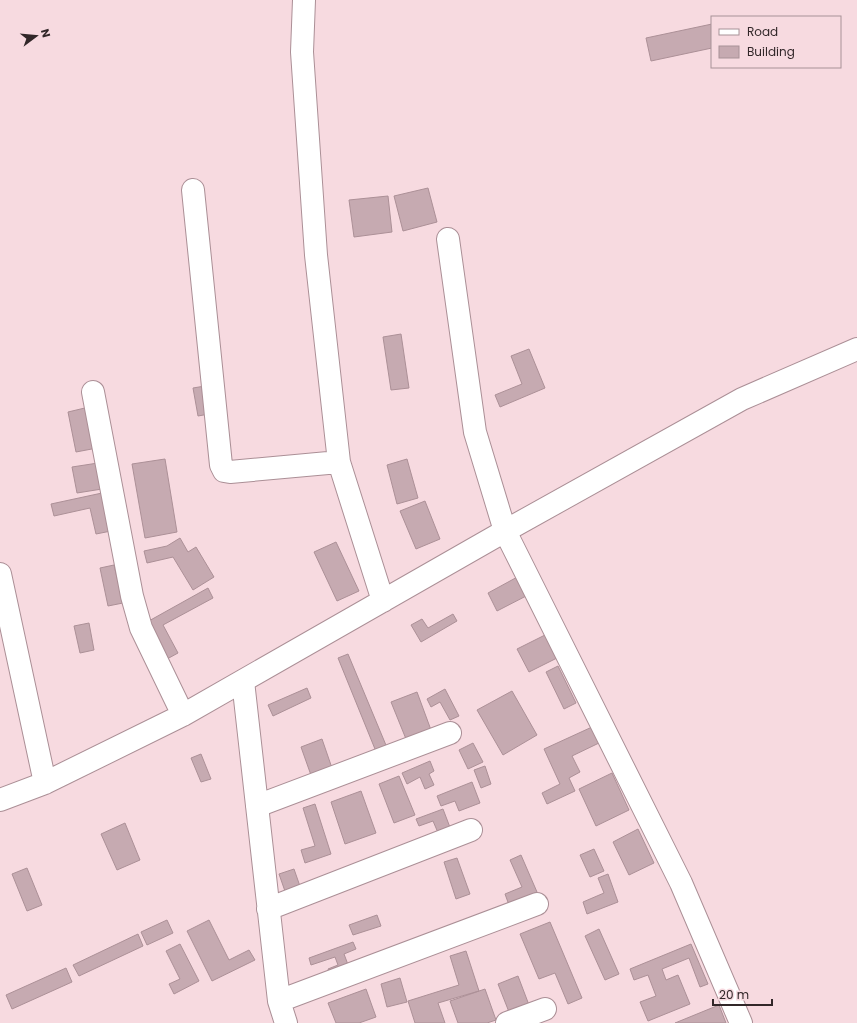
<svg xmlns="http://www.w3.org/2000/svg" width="857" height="1023" font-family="Poppins,sans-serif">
<rect width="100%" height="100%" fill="#f7dae0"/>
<path fill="#c6aab1" stroke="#ac9097" d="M712 24V48L651 61 646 38Z
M428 188 437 222 403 231 394 196Z
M388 196 392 232 354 237 349 200Z
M401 334 409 388 391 390 383 337Z
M529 349 545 388 500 407 495 395 522 384 511 356Z
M205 386 209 414 198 416 193 388Z
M89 407 97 448 76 452 68 412Z
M165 459 177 532 145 538 132 464Z
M407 459 418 498 397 504 387 465Z
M98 463 102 489 77 493 72 467Z
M102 493 111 531 96 534 90 508 54 516 51 504Z
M425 501 440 539 416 549 400 511Z
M180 538 188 552 196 547 214 577 193 590 173 557 147 563 144 551 167 546Z
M336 542 359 591 337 601 314 552Z
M114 565 123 603 108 606 100 568Z
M521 575 530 594 497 611 488 593Z
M208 588 213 598 163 625 178 653 167 659 147 622Z
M453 614 457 621 421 642 411 625 422 619 428 628Z
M89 623 94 650 80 653 74 626Z
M545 635 557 658 529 672 517 649Z
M348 654 388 750 377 754 338 658Z
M558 666 576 703 564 709 546 672Z
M307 688 311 698 273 716 268 705Z
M445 689 459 716 450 720 440 702 431 707 427 699Z
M512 691 537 735 503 755 477 710Z
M417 692 431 730 406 739 391 702Z
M592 727 599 743 572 756 580 772 569 778 575 791 547 804 542 793 560 784 544 749Z
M322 739 333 771 312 778 301 747Z
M473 743 483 762 468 769 459 750Z
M201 754 211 779 201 782 191 758Z
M430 761 434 771 429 774 434 785 425 789 420 777 407 784 402 773Z
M485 766 491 784 481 788 474 770Z
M612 773 629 810 596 826 579 789Z
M399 776 415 815 394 823 379 784Z
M472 782 480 803 459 811 455 801 441 806 437 796Z
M361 791 376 833 345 844 331 802Z
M315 804 331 854 305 863 301 850 315 846 303 808Z
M443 809 451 830 439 835 433 821 419 826 416 819Z
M125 823 140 860 117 870 101 834Z
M638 829 654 863 629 875 613 842Z
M594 849 604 871 590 877 580 855Z
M521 855 537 892 509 905 505 894 522 887 510 860Z
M457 858 470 894 456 899 444 862Z
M27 868 42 905 27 911 12 874Z
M294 869 302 892 287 897 279 874Z
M608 874 618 902 587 914 583 902 604 893 598 878Z
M377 915 381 926 353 935 349 925Z
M167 920 173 933 147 945 141 932Z
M209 920 229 960 249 950 255 960 212 981 187 931Z
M550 922 582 998 568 1004 555 973 539 979 520 934Z
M599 929 619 974 605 980 585 936Z
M138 934 143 946 79 976 73 965Z
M353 942 356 949 344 954 350 970 331 976 328 969 338 965 335 957 311 965 309 958Z
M180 944 199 981 174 994 169 984 180 979 166 951Z
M691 944 708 984 700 987 689 958 662 969 666 980 678 975 690 1004 648 1021 640 1002 656 996 648 975 634 980 630 969Z
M466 951 479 991 438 1003 445 1023H415L408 1001 459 985 450 956Z
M66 968 72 982 12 1009 6 995Z
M518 976 529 1005 509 1012 498 984Z
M400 978 407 1002 387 1007 381 984Z
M366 989 376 1017 359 1023H336L328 1003Z
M485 989 496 1020 487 1023H458L450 1001Z
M719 1005 726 1023H675Z"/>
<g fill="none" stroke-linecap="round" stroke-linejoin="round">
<defs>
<path id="minor" d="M304 0 302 52 316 255 339 462 383 601
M193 190 221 465 224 471 230 472 339 462
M448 239 475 432 505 531 681 883 741 1023
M93 392 132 596 141 628 183 715
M0 574 45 783
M243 681 279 1001 286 1023
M0 800 45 783 183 715 505 531 742 399 857 349
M257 806 450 733
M268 909 471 830
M279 1001 537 904
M507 1023 545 1009"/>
</defs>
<use href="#minor" stroke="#ab8f96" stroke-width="24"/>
<use href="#minor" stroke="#fff" stroke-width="22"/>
</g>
<rect x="711" y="16" width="130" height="52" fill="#f7dae0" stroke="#a89297"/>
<rect x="719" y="29" width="20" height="6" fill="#ffffff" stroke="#a89297"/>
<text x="747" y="36" font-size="12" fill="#322729">Road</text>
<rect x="719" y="46" width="20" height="12" fill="#c6aab1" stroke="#a89297"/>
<text x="747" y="56" font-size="12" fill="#322729">Building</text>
<g transform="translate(36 36) rotate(74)" stroke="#f7dae0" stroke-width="3" paint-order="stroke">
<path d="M0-3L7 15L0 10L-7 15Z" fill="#322729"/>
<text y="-6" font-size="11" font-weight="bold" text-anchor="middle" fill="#322729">N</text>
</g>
<path d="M713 999v6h59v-6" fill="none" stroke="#322729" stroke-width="2"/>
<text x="719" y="999" font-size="12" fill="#322729" stroke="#f7dae0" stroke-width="3" paint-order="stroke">20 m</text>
</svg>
